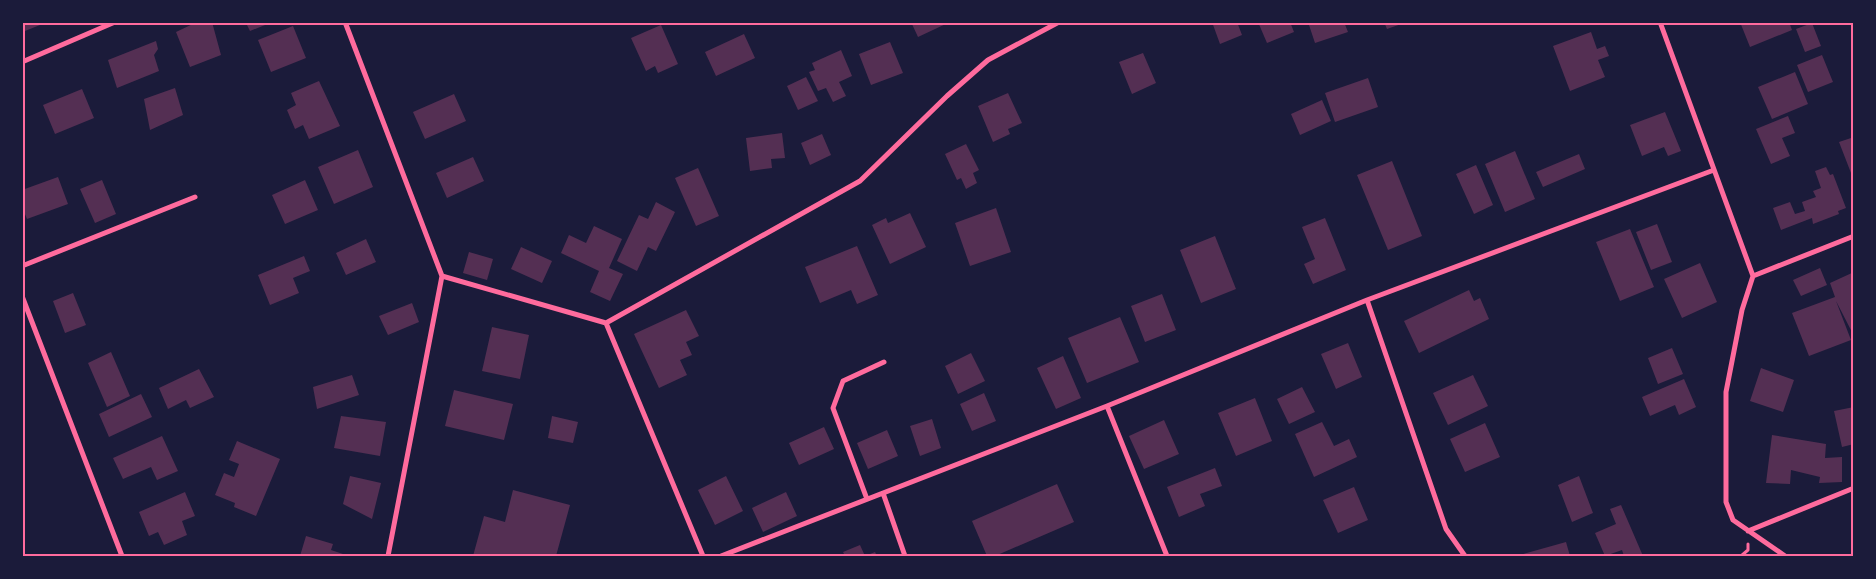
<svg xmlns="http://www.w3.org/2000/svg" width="1876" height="579" font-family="'Public Sans',sans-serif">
<rect width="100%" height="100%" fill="#1b1b3a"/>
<path fill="#542f53" d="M22 22H45V23L25 31Z
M197 22H212L221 55 190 67 176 32Z
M911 22H950L918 37Z
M1212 22H1237L1242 35 1220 44Z
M1258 22H1290L1294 32 1267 43Z
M1308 22H1344L1348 32 1315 43Z
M1384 22H1404V23L1387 29Z
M1740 22H1789L1792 30 1750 47Z
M246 23H270L250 31Z
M1812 23 1821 46 1805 52 1796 29Z
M661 25 678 64 658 73 655 66 646 71 631 38Z
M293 26 306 58 271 72 258 40Z
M1591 32 1597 49 1605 46 1609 56 1598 60 1605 77 1570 91 1553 46Z
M744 34 755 58 716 76 705 52Z
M156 41 158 49 154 55 159 71 117 88 108 60Z
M890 42 903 73 871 85 859 54Z
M841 50 852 76 839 82 846 96 833 102 826 88 818 91 809 72 815 70 812 63Z
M1143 53 1156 83 1132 94 1119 62Z
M1822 55 1833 82 1808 92 1797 65Z
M1795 72 1808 104 1772 119 1758 87Z
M806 77 818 101 798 110 787 86Z
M1368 78 1378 107 1335 122 1325 93Z
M319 81 340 126 309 139 303 125 295 129 287 110 296 105 291 93Z
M175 88 183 115 150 130 144 99Z
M82 89 94 118 55 134 43 105Z
M1008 93 1022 123 1008 129 1010 134 993 142 978 106Z
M454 94 466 121 425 139 413 112Z
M1322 100 1331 121 1300 135 1291 114Z
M1665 112 1681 151 1668 156 1664 147 1642 156 1630 125Z
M1788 116 1795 133 1782 138 1790 156 1771 164 1756 129Z
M782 133 785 158 771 159 772 168 750 171 746 138Z
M822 134 831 155 810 165 801 143Z
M1854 137V172L1851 173 1839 142Z
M966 144 979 170 973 173 977 183 966 189 961 178 957 180 945 154Z
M358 150 373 187 334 204 318 167Z
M1515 151 1535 199 1505 212 1485 164Z
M1579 154 1585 169 1543 187 1536 172Z
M473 157 484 181 447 198 436 173Z
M1392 161 1422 236 1388 250 1357 175Z
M1476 165 1493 205 1474 214 1456 174Z
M1826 167 1830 175 1833 174 1846 208 1838 211 1839 214 1813 224 1812 218 1781 230 1773 208 1790 202 1795 214 1805 211 1802 202 1816 197 1813 191 1821 188 1815 171Z
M698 168 719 216 696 226 675 178Z
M58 177 68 204 27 219 22 207V190Z
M102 180 116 214 95 223 80 189Z
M305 180 318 210 285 224 272 195Z
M656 202 675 212 656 251 648 247 637 271 617 261 639 215 648 219Z
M996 208 1011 252 970 266 955 223Z
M910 213 926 247 890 264 872 225 886 218 888 223Z
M1325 218 1346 270 1313 284 1304 264 1315 259 1302 227Z
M1657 224 1672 262 1651 270 1636 232Z
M594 226 622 239 609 268 623 274 610 301 590 292 599 271 561 253 569 235 586 243Z
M1630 229 1654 287 1620 301 1596 242Z
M1215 236 1236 289 1201 303 1180 250Z
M366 239 376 262 346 275 336 253Z
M857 246 878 295 857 304 851 290 820 303 805 267Z
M521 247 552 261 542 283 511 269Z
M469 252 493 259 487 280 463 273Z
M304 256 310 271 293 278 299 293 270 305 258 275Z
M1700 263 1717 302 1682 318 1664 279Z
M1820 268 1827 285 1801 296 1793 280Z
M1854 272V336L1836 301 1851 340 1809 356 1792 313 1835 297 1830 283Z
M1469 290 1474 301 1480 298 1489 319 1419 353 1404 321Z
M73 293 86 325 65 333 53 301Z
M1162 294 1176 330 1145 342 1131 306Z
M412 303 419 322 388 335 379 316Z
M686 310 699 336 686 342 692 355 680 360 687 375 659 388 634 334Z
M1120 317 1139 362 1087 383 1068 338Z
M492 327 529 335 520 379 482 371Z
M1348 343 1362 377 1336 389 1321 354Z
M1672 348 1683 374 1658 384 1648 358Z
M111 352 130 396 107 407 88 363Z
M971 353 985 381 958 394 945 366Z
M1063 356 1081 398 1056 409 1037 368Z
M1761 368 1794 380 1783 412 1750 401Z
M199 369 214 397 190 408 186 400 168 409 159 388Z
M352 375 359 395 317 409 313 387Z
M1473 375 1488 406 1448 425 1433 393Z
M1684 379 1696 407 1679 415 1675 405 1650 416 1642 397Z
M1302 387 1315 412 1289 424 1277 399Z
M454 390 513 404 504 440 445 426Z
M984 393 996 421 972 431 960 404Z
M141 394 152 417 109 437 99 414Z
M1255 398 1272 441 1236 456 1218 413Z
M1854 407V444L1842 447 1834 411Z
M341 416 386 422 380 456 334 448Z
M552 416 578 422 573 443 548 438Z
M932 419 941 448 920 456 910 426Z
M1164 420 1179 454 1144 469 1129 436Z
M1322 422 1334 446 1349 439 1357 457 1314 477 1295 434Z
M1485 423 1500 457 1465 472 1450 439Z
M824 427 834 449 799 465 789 443Z
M887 430 898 456 868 469 857 443Z
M1772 435 1826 444 1825 458 1842 457V482L1819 483 1820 477 1791 470 1790 484 1766 483Z
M162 436 178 471 157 480 151 467 123 479 113 458Z
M237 441 280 459 256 516 234 507 235 503 215 495 224 473 234 477 239 464 229 460Z
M1215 468 1222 486 1200 494 1205 506 1179 517 1167 487Z
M350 476 381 483 372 519 343 504Z
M726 476 743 511 715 525 698 490Z
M1579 476 1593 513 1572 522 1558 485Z
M1057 484 1074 522 995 556H987L972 521Z
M1354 487 1368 520 1338 533 1323 500Z
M513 490 570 505 556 556H505L500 555 499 556H473L484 516 505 522Z
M185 492 195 516 182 521 187 535 164 545 158 532 149 536 139 512Z
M786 492 797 516 763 532 752 508Z
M1621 505 1643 556H1624L1622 550 1605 556 1595 533 1616 524 1610 509Z
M306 536 333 544 331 550 349 556H300Z
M1566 542 1570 556H1516Z
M860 545 865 556 875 552 877 556H845L843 552Z"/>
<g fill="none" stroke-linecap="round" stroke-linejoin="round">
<path stroke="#ff6b9d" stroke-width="3" d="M1741 556 1748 550V544"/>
<path stroke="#ff6b9d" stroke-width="5" d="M345 22 442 276 388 556
M1660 22 1753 276 1742 310 1726 392V502L1733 520 1785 556
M22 62 115 22
M22 266 195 197
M442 276 606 323 860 181 947 96 988 60 1059 22
M1753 276 1854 236
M22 296 122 556
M1367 300 1446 529 1465 556
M606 323 703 556
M1107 406 1167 556
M883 493 905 556
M867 499 833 408 843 381 884 362
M1748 531 1854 488
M721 556 1107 406 1367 300 1714 170"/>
</g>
<rect width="1876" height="579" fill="none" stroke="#1b1b3a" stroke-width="48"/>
<rect x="24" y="24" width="1828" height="531" fill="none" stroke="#ff6b9d" stroke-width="2"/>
</svg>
